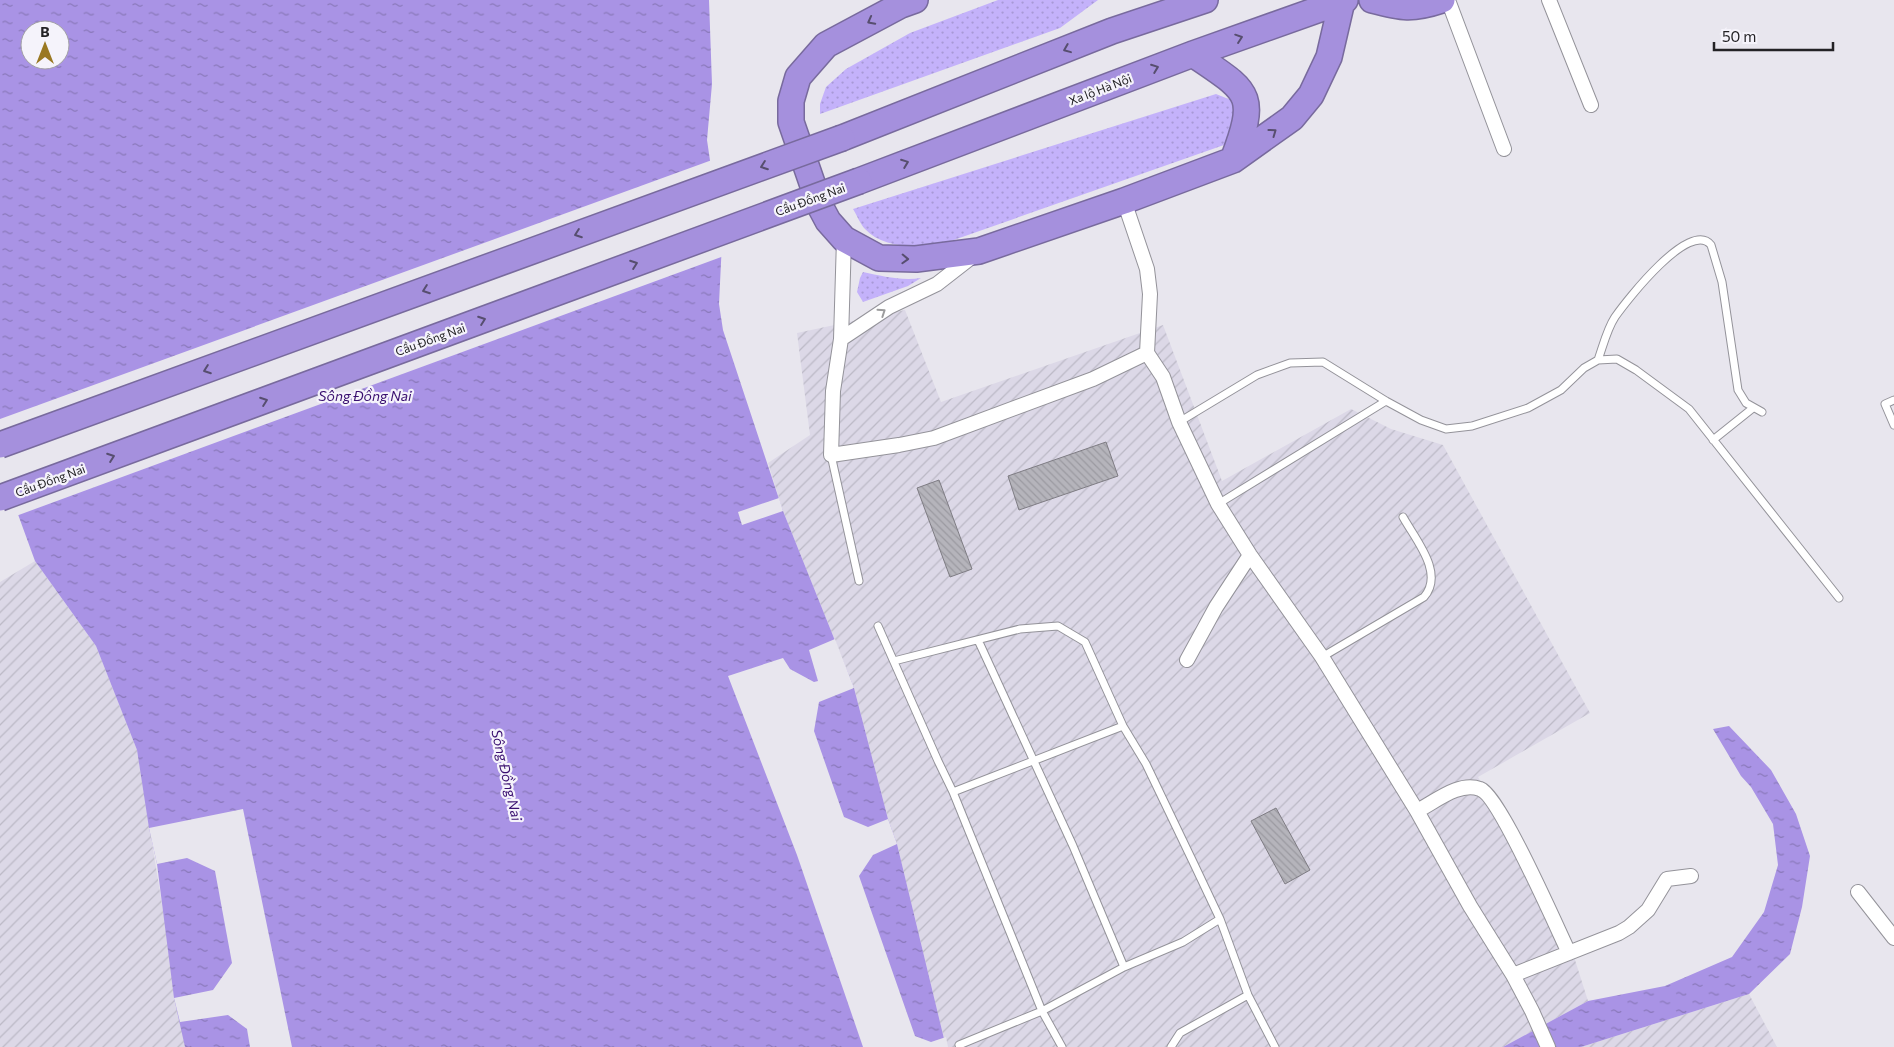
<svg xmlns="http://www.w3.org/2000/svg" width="1894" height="1047" font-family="Commissioner,sans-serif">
<defs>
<pattern id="industrial-furrows" width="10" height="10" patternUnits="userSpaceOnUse" patternTransform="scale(1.25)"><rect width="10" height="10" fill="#dcd8e7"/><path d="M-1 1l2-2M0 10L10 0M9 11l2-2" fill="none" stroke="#bcb9c6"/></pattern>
<pattern id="grass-dots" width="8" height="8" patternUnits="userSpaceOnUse" patternTransform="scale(1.25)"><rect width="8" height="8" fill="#c4b2fa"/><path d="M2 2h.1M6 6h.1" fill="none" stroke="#a899d6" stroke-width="1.8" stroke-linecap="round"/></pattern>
<pattern id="water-ripples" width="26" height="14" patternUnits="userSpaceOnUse" patternTransform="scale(1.25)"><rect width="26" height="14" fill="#a993e5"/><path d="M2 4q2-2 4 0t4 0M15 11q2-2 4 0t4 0" fill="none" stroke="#8978b9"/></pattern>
<pattern id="building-back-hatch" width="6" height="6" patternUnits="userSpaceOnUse" patternTransform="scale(1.25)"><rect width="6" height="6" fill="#b5b4bb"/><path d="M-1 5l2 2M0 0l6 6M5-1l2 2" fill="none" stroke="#9b9aa1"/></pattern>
</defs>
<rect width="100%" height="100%" fill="#e8e6ee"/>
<path fill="url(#industrial-furrows)" d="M905 310 941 402 1163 325 1222 481 1351 409 1391 429 1443 445 1590 713 1478 777 1575 960 1588 1001 1503 1047H946L897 844 888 819 854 688 783 511 768 463 810 435 797 333Z
M35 561 96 646 137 750 185 1047H0V582Z
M1749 994 1777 1047H1581Z"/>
<path fill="url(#grass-dots)" d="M998 0H1098L1060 28 820 114V104L826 87 846 69 910 33Z
M1216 94 1231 100 1236 109 1234 136 1224 145 948 242C922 247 886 251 865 229 860 224 857 215 853 209Z
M863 272C882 276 901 281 921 278L908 286 863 302 857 292 860 278Z"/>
<path fill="url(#water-ripples)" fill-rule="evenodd" d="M0 0H709L712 84 707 140 722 242 719 304 723 330 783 511 854 688 888 819 897 844 946 1047H185L174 998 157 864 149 828 137 750 96 646 35 561 0 465ZM30 30H60V60H30Z
M1729 726 1771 770 1796 814 1810 856 1802 907 1790 954 1749 994 1581 1047H1503L1588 1001 1665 986 1732 957 1764 912 1778 865 1773 824 1751 787 1741 776 1713 729Z"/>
<path fill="#e8e6ee" d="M712 160 725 241 724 256 16 516 0 472V419Z
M779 498 783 511 742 525 738 512Z
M835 639 854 688 819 702 814 731 844 817 868 827 888 819 897 844 873 855 859 876 915 1036 931 1042 946 1037 948 1047H863L797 855 728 676 783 658 790 669 814 682 818 681 809 650Z
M243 809 292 1047H250L247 1029 228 1015 180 1022 174 998 213 990 232 963 215 871 187 858 157 864 149 828Z"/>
<path fill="url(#building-back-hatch)" stroke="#7e7c83" d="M1106 442 1118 476 1019 510 1008 476Z
M939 480 972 569 950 577 917 488Z
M1276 808 1310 870 1285 884 1251 821Z"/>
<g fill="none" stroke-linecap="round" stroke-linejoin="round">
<defs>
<path id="lane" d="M1598 360C1603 346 1607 329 1615 317 1627 300 1690 219 1711 245L1722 282 1738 390 1746 403 1762 412
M1894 400 1885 404 1894 425
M1179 422 1257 375 1290 363 1323 362 1386 401 1421 420 1446 429 1472 426 1528 408 1561 390 1584 368 1598 360 1617 359 1636 370 1689 409 1839 598
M1713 440 1753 408
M831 455 859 581
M1218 504 1386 401
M878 626 938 761 953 792 1042 1011 1062 1047
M978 640 1073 846 1124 967
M1322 657 1424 597C1445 573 1415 539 1403 517
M894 661 1020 629 1058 626 1085 642 1123 726 1146 764 1194 864 1220 919 1248 995 1275 1047
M953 792 1123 726
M959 1045 1042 1011 1124 967 1183 942 1220 919
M1171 1047 1180 1033 1248 995"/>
<path id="street" d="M1448 0 1504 149
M1549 0 1591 105
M1124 201 1147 269 1150 294 1147 353 1163 377 1179 422 1218 504 1250 555 1322 657 1417 811 1470 906 1513 975 1532 1011 1548 1047
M844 239 841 339 833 391 831 455 899 445 934 438 1093 379 1147 353
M841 339 889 307 937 284 973 256
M1187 660 1216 607 1250 555
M1417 811C1435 802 1459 781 1480 789 1499 795 1557 928 1569 953
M1858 892 1894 938
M1513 975 1619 933 1629 927 1648 910 1667 879 1691 876"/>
<path id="highway" d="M915 0 901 5 826 45 798 77 791 101V122L820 206 828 221 844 239 879 258 916 259 979 251 1124 201 1233 160 1292 118 1311 95 1329 57 1342 1
M1372 0C1402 8 1412 10 1442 0
M1193 54C1248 92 1259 92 1233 160
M842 138 1112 31 1205 0
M859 181 1193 54 1345 0"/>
</defs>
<use href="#lane" stroke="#94939a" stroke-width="9"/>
<use href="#street" stroke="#94939a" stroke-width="16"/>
<use href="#highway" stroke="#786a9d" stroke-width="28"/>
<use href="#lane" stroke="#fff" stroke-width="7"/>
<use href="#street" stroke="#fff" stroke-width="14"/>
<use href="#highway" stroke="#a590dd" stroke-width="25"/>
<defs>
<path id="highway-bridge" d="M0 445 842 138
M0 498 859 181"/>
</defs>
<use href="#highway-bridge" stroke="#786a9d" stroke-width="28" stroke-linecap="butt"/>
<use href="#highway-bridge" stroke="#a590dd" stroke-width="25"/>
</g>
<defs><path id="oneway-chevron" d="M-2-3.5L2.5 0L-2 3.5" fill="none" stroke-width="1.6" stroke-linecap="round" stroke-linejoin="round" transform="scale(1.25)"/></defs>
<g stroke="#574e6f">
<use href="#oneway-chevron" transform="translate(871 21) rotate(152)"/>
<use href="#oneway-chevron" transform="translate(1239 38) rotate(-19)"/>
<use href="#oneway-chevron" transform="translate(1067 49) rotate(158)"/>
<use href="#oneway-chevron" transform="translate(1155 68) rotate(-21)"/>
<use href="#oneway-chevron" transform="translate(1273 132) rotate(-36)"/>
<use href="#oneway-chevron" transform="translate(905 163) rotate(-21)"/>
<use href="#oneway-chevron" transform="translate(764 166) rotate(160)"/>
<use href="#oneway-chevron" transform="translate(578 234) rotate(160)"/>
<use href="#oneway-chevron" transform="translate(905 259) rotate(2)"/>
<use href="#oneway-chevron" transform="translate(634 264) rotate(-20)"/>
<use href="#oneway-chevron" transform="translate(426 290) rotate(160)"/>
<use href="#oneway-chevron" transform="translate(482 320) rotate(-20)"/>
<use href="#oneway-chevron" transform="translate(207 370) rotate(160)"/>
<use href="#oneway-chevron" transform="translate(264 401) rotate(-20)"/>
<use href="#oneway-chevron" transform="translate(111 457) rotate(-20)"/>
</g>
<use stroke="#9c9c9d" href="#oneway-chevron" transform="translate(882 312) rotate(-34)"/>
<g text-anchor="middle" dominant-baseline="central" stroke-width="4.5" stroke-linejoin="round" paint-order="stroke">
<g font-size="12" fill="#232225" stroke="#f5f3fb">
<text transform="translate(1100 89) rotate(-21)">Xa lộ Hà Nội</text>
<text transform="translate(810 199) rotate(-20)">Cầu Đồng Nai</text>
<text transform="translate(430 339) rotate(-20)">Cầu Đồng Nai</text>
<text transform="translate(50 480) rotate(-20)">Cầu Đồng Nai</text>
</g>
<g font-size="14" font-style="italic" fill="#390f6f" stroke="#f5f3fb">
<text x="365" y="395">Sông Đồng Nai</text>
<text transform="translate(507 775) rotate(77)">Sông Đồng Nai</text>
</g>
</g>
<g transform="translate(45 45)"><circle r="24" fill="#f5f3fb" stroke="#a19fa5"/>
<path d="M0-4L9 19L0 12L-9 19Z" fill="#9a7822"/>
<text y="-8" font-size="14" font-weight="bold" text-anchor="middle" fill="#232225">B</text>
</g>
<path d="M1714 42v8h119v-8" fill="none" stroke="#232225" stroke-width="2.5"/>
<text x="1722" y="42" font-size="15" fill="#232225" stroke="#f5f3fb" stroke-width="4" paint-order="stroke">50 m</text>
</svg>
